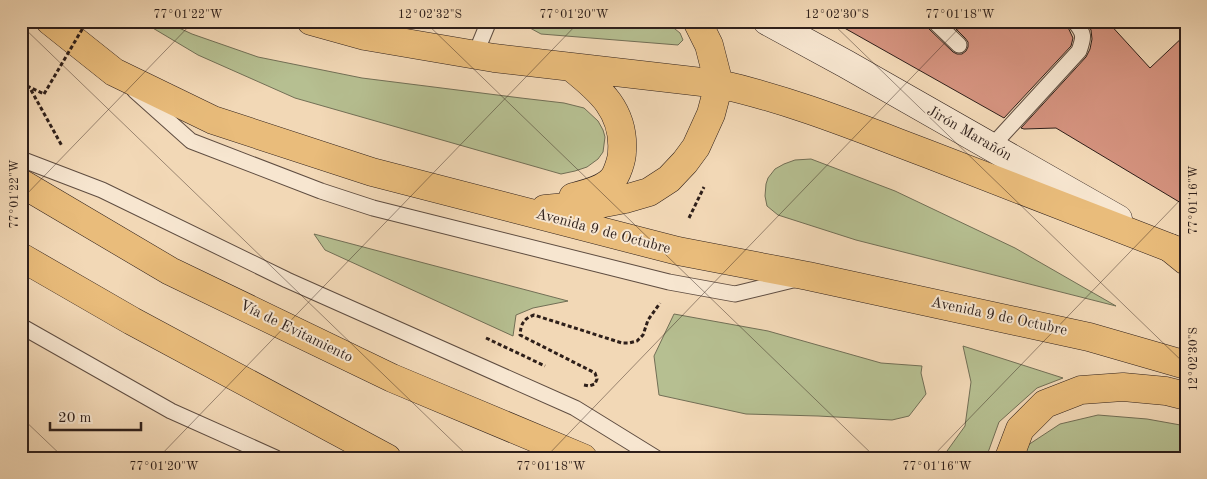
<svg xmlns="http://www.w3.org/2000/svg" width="1207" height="479" font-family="'Old Standard TT',serif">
<rect width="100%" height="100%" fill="#f2d8b6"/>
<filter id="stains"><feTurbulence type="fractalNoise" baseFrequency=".004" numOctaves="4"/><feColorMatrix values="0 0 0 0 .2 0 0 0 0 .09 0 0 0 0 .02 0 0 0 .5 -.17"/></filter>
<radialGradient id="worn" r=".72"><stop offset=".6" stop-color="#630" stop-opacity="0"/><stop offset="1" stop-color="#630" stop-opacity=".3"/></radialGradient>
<path fill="#b6bf91" stroke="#726f56" d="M141 21H164L192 34 258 57 362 78 521 98 564 103 584 108 598 121 603 130 605 137 603 152 598 159 587 167 575 171 561 174 295 98 198 55Z
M528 21H665L680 33 683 40 678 45 541 34 530 28Z
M811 159 895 191 1015 248 1116 306 856 240 778 215 767 206 765 196 766 184 768 178 775 169 784 164 795 160Z
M314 234 568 301 533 308 516 315 513 336 325 250Z
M674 314 768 331 881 363 922 366 921 373 926 394 909 416 892 420 818 416 746 414 659 395 654 356Z
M963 346 1063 378 1037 388 999 422 986 458H942L965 426 971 382Z
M1098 415 1147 419 1186 426V458H1022L1028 445 1060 424Z"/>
<path fill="#d5937f" stroke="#2e1f1a" d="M832 21H925L928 28 953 52 957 54H962L966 51 968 47V42L965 38 948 21H1065L1073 38 1071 46 1004 118Z
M1086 21H1107L1150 68 1186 34V206L1056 128 1024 129 1021 128 1086 57 1090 49 1092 39 1091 30Z"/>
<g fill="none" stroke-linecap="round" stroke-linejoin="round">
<defs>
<path id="lane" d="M934 21 959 45
M475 55 489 21
M135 91 191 141 321 191 373 208 669 282 735 294 797 279
M992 146 1079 51C1084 37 1085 34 1074 21
M21 159 102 190 287 280 575 408 656 458
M21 326 171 411 276 458"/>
<path id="secondary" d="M767 21 846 64 1118 219"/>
<path id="primary" d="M50 21 114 72 213 120 372 172 678 251 808 276 1089 337 1186 365
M311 21 365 36 494 58 719 84C791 100 859 128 928 154 1014 187 1100 221 1186 254
M571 67C600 90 625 111 622 152 622 159 617 175 612 180 603 190 585 194 573 197
M545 209 599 204 625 199 649 192 669 179 685 162 696 147 711 114 719 84 709 45 697 21"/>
<path id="highway" d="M21 183 170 271 392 378 583 458
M1170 248 1186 261
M21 257 132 321 387 458
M1009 458 1020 429 1045 404 1081 390 1123 387 1166 391 1186 396"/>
</defs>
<use href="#lane" stroke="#5f4d41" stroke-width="17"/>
<use href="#secondary" stroke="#2e1f1a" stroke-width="29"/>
<use href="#primary" stroke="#2e1f1a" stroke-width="29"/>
<use href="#highway" stroke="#2e1f1a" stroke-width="29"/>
<path stroke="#2e1f1a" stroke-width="3" stroke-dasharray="4 2.5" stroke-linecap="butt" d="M21 83 44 94
M31 90 62 146
M689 218 704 187
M486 338 545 366
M584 385 589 386 595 384 597 379 595 373 520 335C521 324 523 319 534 315L622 343H629L637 341 643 335 648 320 660 303"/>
<use href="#lane" stroke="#f7e6d0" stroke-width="15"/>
<use href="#secondary" stroke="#f7e6d0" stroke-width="28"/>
<use href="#primary" stroke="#e9bc7b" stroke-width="28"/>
<use href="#highway" stroke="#e9bc7b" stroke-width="28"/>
<path stroke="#2e1f1a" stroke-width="3" stroke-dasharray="4 2.5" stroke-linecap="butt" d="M44 94 87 21"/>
</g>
<path fill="none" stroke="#2e1f1a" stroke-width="1" stroke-opacity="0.45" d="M424 21 876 458M830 21 1186 365M21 25 470 458M21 200 194 21M21 417 64 458M158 458 580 21M545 458 966 21M931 458 1186 194"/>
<g text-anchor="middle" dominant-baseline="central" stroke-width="4" stroke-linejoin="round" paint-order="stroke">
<g font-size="15" fill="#2e1f1a" stroke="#f7e6d0">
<text transform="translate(969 134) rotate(30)">Jirón Marañón</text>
<text transform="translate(603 232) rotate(15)">Avenida 9 de Octubre</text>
<text transform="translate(999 317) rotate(12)">Avenida 9 de Octubre</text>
<text transform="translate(296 332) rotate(26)">Vía de Evitamiento</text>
</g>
</g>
<rect width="1207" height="479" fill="none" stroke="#f2d8b6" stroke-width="55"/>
<path d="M50 422v8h91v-8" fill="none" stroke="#2e1f1a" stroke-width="2.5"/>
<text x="58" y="422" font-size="15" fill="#2e1f1a" stroke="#f7e6d0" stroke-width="4" paint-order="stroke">20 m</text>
<rect x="28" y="28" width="1152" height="424" fill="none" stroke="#2e1f1a" stroke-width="2"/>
<g font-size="12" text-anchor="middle" fill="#2e1f1a">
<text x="188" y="18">77°01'22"W</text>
<text x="430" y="18">12°02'32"S</text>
<text x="574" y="18">77°01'20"W</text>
<text x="837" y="18">12°02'30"S</text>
<text x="960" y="18">77°01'18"W</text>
<text transform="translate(14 194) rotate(-90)" y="4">77°01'22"W</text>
<text transform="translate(1193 200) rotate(-90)" y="4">77°01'16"W</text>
<text transform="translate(1193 359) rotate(-90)" y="4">12°02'30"S</text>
<text x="164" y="470">77°01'20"W</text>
<text x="551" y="470">77°01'18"W</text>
<text x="937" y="470">77°01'16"W</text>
</g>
<rect width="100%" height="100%" filter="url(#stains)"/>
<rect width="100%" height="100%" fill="url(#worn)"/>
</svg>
